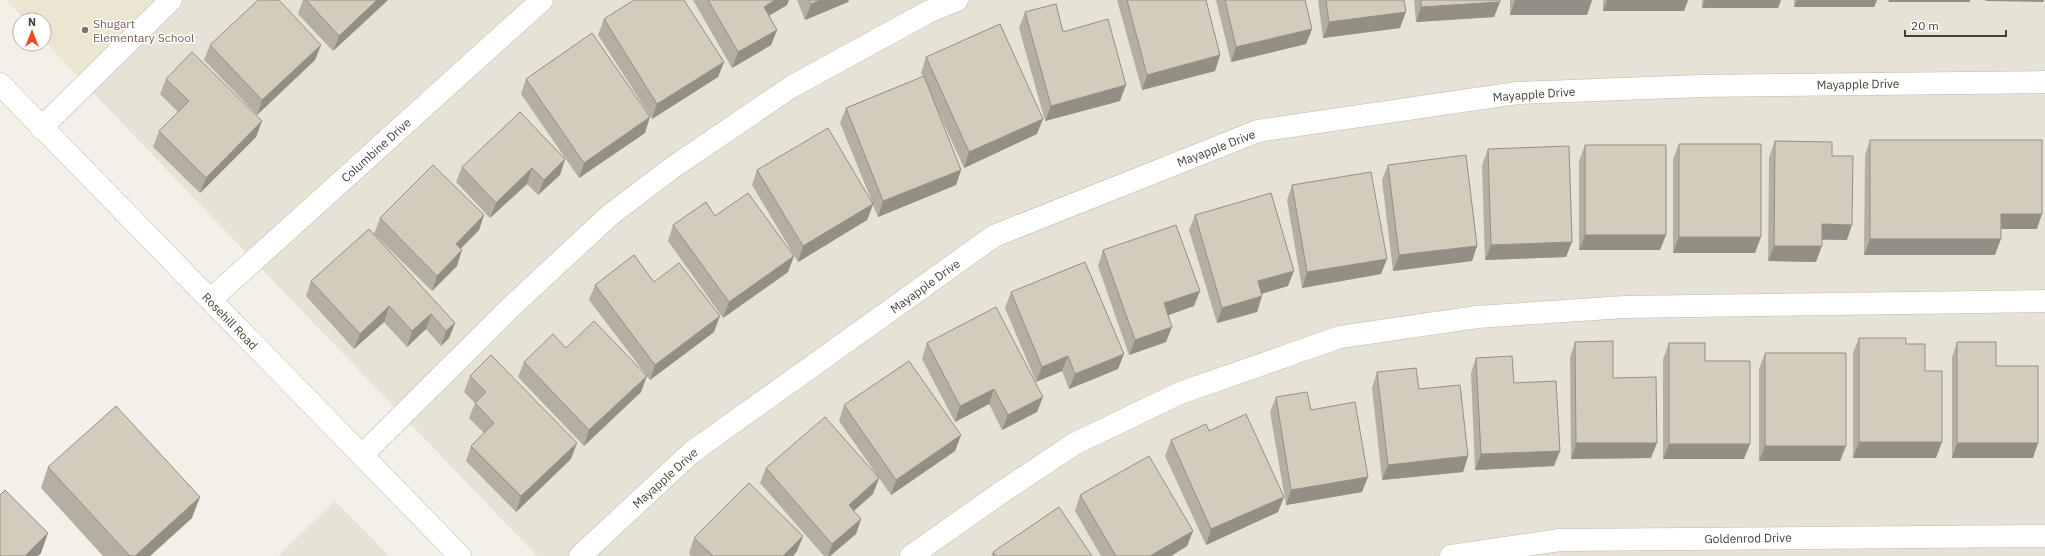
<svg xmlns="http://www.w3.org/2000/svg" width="2045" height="556" font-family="'IBM Plex Sans',sans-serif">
<rect width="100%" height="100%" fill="#f2f0e7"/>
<path fill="#e6e2d6" d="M157 0H2045V556H537L78 77Z
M335 501 389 556H278Z"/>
<path fill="#ebe5d2" d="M6 0H157L78 77 44 40V20H25Z"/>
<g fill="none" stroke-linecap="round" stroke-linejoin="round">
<defs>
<path id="minor" d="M0 84 460 556
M41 128 171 0
M210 300 542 0
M362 455 512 306 610 215 672 168 791 87 928 12 957 0
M580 556 692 452 994 236 1258 131 1517 93 1700 86 2045 82
M911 556 999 494 1074 444 1180 393 1340 337 1477 317 1624 307 2045 301
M1451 556 1560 540 2045 536"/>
</defs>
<use href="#minor" stroke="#c0baad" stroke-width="23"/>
<use href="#minor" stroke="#fff" stroke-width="22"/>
</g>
<path fill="#b5afa3" d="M303 0H388L333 51 298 14Z
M693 0H789L787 5 769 16 777 30 771 45 732 68Z
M797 0H849L848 2 805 20Z
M1117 0H1206L1220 55 1215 71 1142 90Z
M1216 0H1305L1312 29 1306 44 1231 62Z
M1318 0H1404L1400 28 1323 38Z
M1414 0H1500L1494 17 1416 22Z
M1510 0H1592L1587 15H1510Z
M1603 0H1688L1684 11H1603Z
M1702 0H1781L1778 8H1702Z
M1794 0H1877L1874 7H1794Z
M1025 12 1063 32 1120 101 1045 121 1019 28Z
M604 19 724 62 718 77 652 119 598 35Z
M210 45 315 60 257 115 204 60Z
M926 57 1037 134 964 168 933 100 961 170 956 185 878 217 873 205 867 220 798 262 752 185 757 170 873 204 840 123 846 108 923 77 921 73Z
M166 79 262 121 256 137 200 193 153 147 159 131 178 112 160 94Z
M526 79 645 133 579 178 521 94Z
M1870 140 2037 229H2001L1995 255H1864L1865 155Z
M1775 141 1847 240H1822L1816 262 1768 261 1769 157Z
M1679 144 1755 253H1673V159Z
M1585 145 1660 250H1579V161Z
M1488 149 1566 257 1485 260 1482 165Z
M565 159 560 175 538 195 527 184 490 218 456 182 462 167Z
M1388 165 1477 246 1472 261 1393 271 1382 180Z
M1292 185 1381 274 1302 288 1287 200Z
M484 215 479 230 461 249 457 266 432 291 374 234 380 218Z
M1195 215 1288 286 1262 294 1257 312 1217 323 1189 230Z
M673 225 794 256 788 272 723 318 668 241Z
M369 229 455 323 449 338 441 346 426 329 407 347 384 322 354 349 306 296 311 281Z
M1103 250 1194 306 1168 315 1166 342 1129 355 1098 266Z
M654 282 714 332 650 380 589 300 595 285Z
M1011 292 1118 369 1069 389 1062 371 1036 382 1005 308Z
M1859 338 1906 344 1925 371 1936 458H1853V353Z
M1575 342 1613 378 1651 458 1571 459 1570 357Z
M1957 342 1996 366 2033 458H1952V357Z
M927 343 1037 412 1002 430 989 404 955 422 922 359Z
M1669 343 1705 361 1744 459H1663V359Z
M566 348 641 392 584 446 518 377 524 362Z
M1765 353 1840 461H1759V369Z
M1476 358 1514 383 1554 466 1475 470 1471 373Z
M1377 372 1419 389 1468 456 1463 472 1382 480 1372 388Z
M470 376 571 459 516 512 466 461 471 446 484 433 469 418 475 403 464 392Z
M1276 397 1311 410 1362 492 1286 505 1270 412Z
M844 405 961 435 955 451 891 495 839 421Z
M1209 431 1284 497 1278 512 1206 545 1165 456 1171 440Z
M48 467 192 518 150 556H103L41 488Z
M766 468 879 478 873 494 854 511 861 519 856 534 830 556H824L760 483Z
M1080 495 1193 531 1187 546 1171 556H1101L1075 511Z
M803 536 797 551 793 556H691L689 553 694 538Z
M993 552 1092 556H991Z"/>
<path fill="#948f84" d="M377 0H388L333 51 339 36Z
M775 0H789L787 5 758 22 764 7Z
M821 0H849L848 2 805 20 811 4Z
M1515 0H1592L1587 15H1510Z
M1607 0H1688L1684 11H1603Z
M1705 0H1781L1778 8H1702Z
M1797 0H1877L1874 7H1794Z
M1889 0H1970V2H1888Z
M1986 0H2044L2043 2 1985 1Z
M1500 2 1494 17 1416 22 1421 7Z
M1406 12 1400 28 1323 38 1329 22Z
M1312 29 1306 44 1231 62 1236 47Z
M777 30 771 45 732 68 738 52Z
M321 45 315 60 257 115 262 100Z
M1220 55 1215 71 1142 90 1147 75Z
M724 62 718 77 652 119 657 104Z
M1126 85 1120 101 1045 121 1051 106Z
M650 117 645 133 579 178 584 163Z
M1043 119 1037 134 964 168 969 152Z
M262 121 256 137 200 193 206 178Z
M565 159 560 175 538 195 544 180Z
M532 168 527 184 490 218 496 203Z
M961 170 956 185 878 217 883 201Z
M873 204 867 220 798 262 803 246Z
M2001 214H2042L2037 229H1995Z
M484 215 479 230 450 259 456 244Z
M1822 224 1852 225 1847 240 1816 239Z
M1585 235H1666L1660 250H1579Z
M1679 237H1761L1755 253H1673Z
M1870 239H2001L1995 255H1864Z
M1572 242 1566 257 1485 260 1491 245Z
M1477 246 1472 261 1393 271 1399 255Z
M1774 246H1822L1816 262 1768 261Z
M462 250 457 266 432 291 437 276Z
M794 256 788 272 723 318 729 302Z
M1387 259 1381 274 1302 288 1307 272Z
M1294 271 1288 286 1253 296 1258 281Z
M1200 291 1194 306 1158 319 1164 303Z
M1262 296 1257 312 1217 323 1222 308Z
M389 306 384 322 354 349 360 334Z
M431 314 426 329 407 347 412 331Z
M720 316 714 332 650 380 655 365Z
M455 323 449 338 441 346 446 331Z
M1172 327 1166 342 1129 355 1135 340Z
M1124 354 1118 369 1069 389 1075 374Z
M1068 356 1062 371 1036 382 1042 367Z
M647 376 641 392 584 446 589 430Z
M994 389 989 404 955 422 960 406Z
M1043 397 1037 412 1002 430 1008 415Z
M961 435 955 451 891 495 896 480Z
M1859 442H1942L1936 458H1853Z
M577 443 571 459 516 512 521 496Z
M1576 443H1657L1651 458 1571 459Z
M1957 443H2038L2033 458H1952Z
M1669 444H1750L1744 459H1663Z
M1765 446H1846L1840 461H1759Z
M1560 451 1554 466 1475 470 1481 454Z
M1468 456 1463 472 1382 480 1388 465Z
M1368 477 1362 492 1286 505 1291 490Z
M879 478 873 494 843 520 849 505Z
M200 497 192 518 150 556H135Z
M1284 497 1278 512 1206 545 1211 529Z
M861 519 856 534 830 556H828L832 544Z
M1193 531 1187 546 1171 556H1150Z
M48 533 41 553 38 556H25Z
M803 536 797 551 793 556H783Z"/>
<path fill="#d3ccbd" stroke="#948f84" d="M258 0H279L321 45 262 100 210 45Z
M306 0H377L339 36Z
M634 0H684L724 62 657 104 604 19Z
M708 0H775L764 7 777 30 738 52Z
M809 0H821L811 4Z
M1127 0H1206L1220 55 1147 75Z
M1225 0H1305L1312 29 1236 47Z
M1326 0H1404L1406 12 1329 22Z
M1421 0H1500V2L1421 7Z
M1056 4 1063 32 1108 19 1126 85 1051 106 1025 12Z
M1000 24 1043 119 969 152 926 57Z
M592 33 650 117 584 163 526 79Z
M192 52 262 121 206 178 159 131 189 101 166 79Z
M924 76 961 170 883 201 846 108Z
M520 112 565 159 544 180 532 168 496 203 462 167Z
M828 128 873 204 803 246 757 170Z
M1870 140H2042V214H2001V239H1870Z
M1775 141 1832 142V156H1853L1852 225 1822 224V246H1774Z
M1679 144H1761V237H1679Z
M1585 145H1666V235H1585Z
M1569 146 1572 242 1491 245 1488 149Z
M1466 155 1477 246 1399 255 1388 165Z
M433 165 484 215 456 244 462 250 437 276 380 218Z
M1371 172 1387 259 1307 272 1292 185Z
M748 193 794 256 729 302 673 225 706 202 715 216Z
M1271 193 1294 271 1258 281 1262 296 1222 308 1195 215Z
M1176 225 1200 291 1164 303 1172 327 1135 340 1103 250Z
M369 229 455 323 446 331 431 314 412 331 389 306 360 334 311 281Z
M634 255 654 282 679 263 720 316 655 365 595 285Z
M1085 262 1124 354 1075 374 1068 356 1042 367 1011 292Z
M996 307 1043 397 1008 415 994 389 960 406 927 343Z
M594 321 647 376 589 430 524 362 553 334 566 348Z
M1859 338H1906V344H1925V371H1942V442H1859Z
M1613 341V378L1656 377 1657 443H1576L1575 342Z
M1957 342H1996V366H2038V443H1957Z
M1669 343H1705V361H1750V444H1669Z
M1765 353H1846V446H1765Z
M491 355 577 443 521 496 471 446 494 423 475 403 486 392 470 376Z
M1512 356 1514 383 1556 381 1560 451 1481 454 1476 358Z
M909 361 961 435 896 480 844 405Z
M1416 368 1419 389 1460 385 1468 456 1388 465 1377 372Z
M1307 392 1311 410 1355 402 1368 477 1291 490 1276 397Z
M116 406 200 497 135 556H130L48 467Z
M1246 414 1284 497 1211 529 1171 440 1206 424 1209 431Z
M825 417 879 478 849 505 861 519 832 544 766 468Z
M1149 456 1193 531 1150 556H1116L1080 495Z
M749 483 803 536 783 556H713L694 538Z
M5 490 48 533 25 556H0V495Z
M1059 507 1092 556H996L993 552Z"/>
<circle fill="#8d6e63" stroke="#fff" stroke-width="1.5" cx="85" cy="30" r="4"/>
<g text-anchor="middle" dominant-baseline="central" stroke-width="3" stroke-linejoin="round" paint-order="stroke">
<g font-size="12" fill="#785e54" stroke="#fff" text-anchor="start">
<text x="93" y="23">Shugart<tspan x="93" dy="14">Elementary School</tspan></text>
</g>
<g font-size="12" fill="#454037" stroke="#fff">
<text transform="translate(1858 84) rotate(-1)">Mayapple Drive</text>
<text transform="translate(1534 94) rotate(-4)">Mayapple Drive</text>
<text transform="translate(1216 148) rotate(-21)">Mayapple Drive</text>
<text transform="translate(376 150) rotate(-42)">Columbine Drive</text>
<text transform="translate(925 286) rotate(-36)">Mayapple Drive</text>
<text transform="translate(230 321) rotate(46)">Rosehill Road</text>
<text transform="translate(665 478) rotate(-42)">Mayapple Drive</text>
<text transform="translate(1748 538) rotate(-1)">Goldenrod Drive</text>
</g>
</g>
<g transform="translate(32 32)"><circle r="19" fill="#ffffff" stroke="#b5b3af"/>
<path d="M0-3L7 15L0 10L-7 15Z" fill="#ec4c25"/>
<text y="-6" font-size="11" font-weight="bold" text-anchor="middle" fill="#454037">N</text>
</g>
<path d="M1905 30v6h101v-6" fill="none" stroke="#454037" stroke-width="2"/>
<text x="1911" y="30" font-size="12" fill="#454037" stroke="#ffffff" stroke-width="3" paint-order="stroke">20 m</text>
</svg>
